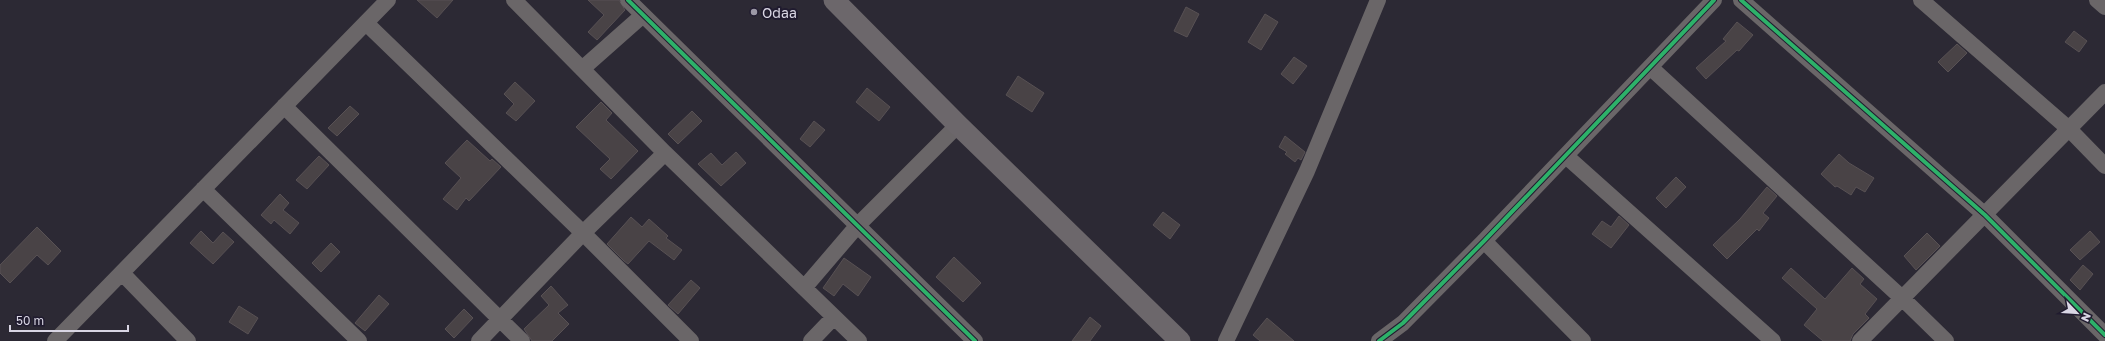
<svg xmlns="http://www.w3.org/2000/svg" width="2105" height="341" font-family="'Golos Text',sans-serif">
<rect width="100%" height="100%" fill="#2c2934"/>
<path fill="#494346" stroke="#585154" d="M417 0H453L437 18Z
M588 0H619L625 10 597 40 588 32 604 15Z
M1186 7 1199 14 1187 37 1174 31Z
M1265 14 1278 22 1261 50 1248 42Z
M1737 22 1753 35 1739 51 1737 50 1706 79 1696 68 1726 41 1723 39Z
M2074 31 2087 41 2079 52 2065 42Z
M1957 44 1967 53 1948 72 1938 62Z
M1294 57 1307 66 1293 84 1281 74Z
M1018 76 1044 93 1032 112 1006 95Z
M515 82 535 101 516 121 506 113 514 104 504 94Z
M867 88 890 107 879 121 856 102Z
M601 102 612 113 606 120 638 151 611 179 600 169 610 159 576 127Z
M350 106 359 114 337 136 328 128Z
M692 111 702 121 678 144 668 134Z
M814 121 825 130 810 147 800 139Z
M1285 136 1305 152 1301 160 1298 158 1295 162 1285 154 1287 152 1279 147Z
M467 140 490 161 492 159 501 167 469 201 466 198 457 210 443 199 461 178 445 163Z
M736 152 746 163 721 186 698 164 711 153 722 165Z
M1839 154 1849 163 1874 178 1865 192 1856 187 1851 195 1837 186 1835 187 1821 174Z
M319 156 329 165 307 189 296 180Z
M1676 177 1686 187 1666 208 1656 198Z
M1767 187 1777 196 1763 213 1769 218 1759 231 1757 229 1727 259 1713 245 1740 219Z
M280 194 289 203 283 210 299 223 290 234 274 220 271 224 261 215Z
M1163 212 1180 225 1170 239 1153 225Z
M1619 216 1629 225 1611 248 1592 234 1602 221 1611 227Z
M631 217 642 227 649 219 668 236 666 238 682 250 674 260 649 241 628 264 624 261 607 244Z
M37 227 61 251 48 265 37 255 10 283 0 273V265Z
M201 231 213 243 223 232 234 242 213 264 190 243Z
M2090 231 2100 242 2080 260 2070 250Z
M1927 233 1940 246 1916 270 1904 256Z
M331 243 340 252 321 272 312 263Z
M954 257 981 283 963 302 936 277Z
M844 258 871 277 858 296 843 284 834 296 823 288Z
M2083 265 2093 274 2080 290 2070 280Z
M1791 268 1825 299 1852 268 1864 279 1860 284 1877 299 1865 314 1869 318 1853 334 1850 341H1823L1804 325 1817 309 1782 278Z
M691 280 700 288 678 314 668 305Z
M551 286 568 305 558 313 569 324 552 341H532L524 329 549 305 541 296Z
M379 295 389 304 365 331 355 323Z
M239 306 258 318 248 334 229 322Z
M464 309 473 318 454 338 445 329Z
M1090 317 1101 326 1090 341H1072Z
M1267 318 1294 341H1260L1253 335Z"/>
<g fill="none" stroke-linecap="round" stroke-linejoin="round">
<path stroke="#6a6668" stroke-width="16" d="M514 0 665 153 859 341
M628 0 975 341
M1741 0 1985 215 2105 335
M1921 0 2069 129 2105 166
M2097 0 2105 7
M366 23 583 233 691 341
M1650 67 1902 298 1946 341
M582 69 643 15
M284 106 522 341
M1566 156 1773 341
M203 189 359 341
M1484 241 1583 341
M122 273 188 341
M804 288 858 225 958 125
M55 341 388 0
M479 341 583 233 665 153
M811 341 834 317
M1226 341 1307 171 1378 0
M1379 341 1403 323 1484 241 1714 0
M1860 341 2105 92"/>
<path stroke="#6c676b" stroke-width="21" d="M834 0 958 125 1180 341"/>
<defs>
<path id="cycleway" d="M628 0 975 341
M1741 0 1985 215 2105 335
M1379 341 1403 323 1484 241 1714 0"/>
</defs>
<use href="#cycleway" stroke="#201b2f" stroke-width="6"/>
<use href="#cycleway" stroke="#2db169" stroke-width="4"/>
</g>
<circle fill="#9c99a6" stroke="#201b2f" stroke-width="1.5" cx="754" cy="12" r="4"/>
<g text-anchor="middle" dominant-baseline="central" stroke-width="4" stroke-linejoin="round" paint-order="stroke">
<g font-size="14" fill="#d9d6e4" stroke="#201b2f" text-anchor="start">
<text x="762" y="12">Odaa</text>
</g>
</g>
<g transform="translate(2077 313) rotate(115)" stroke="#201b2f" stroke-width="3" paint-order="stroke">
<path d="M0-3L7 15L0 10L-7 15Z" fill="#d9d6e4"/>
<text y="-6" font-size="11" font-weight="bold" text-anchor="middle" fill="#d9d6e4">N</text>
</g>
<path d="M10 325v6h118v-6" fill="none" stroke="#d9d6e4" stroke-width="2"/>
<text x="16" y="325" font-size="12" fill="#d9d6e4" stroke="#201b2f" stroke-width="3" paint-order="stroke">50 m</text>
</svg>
